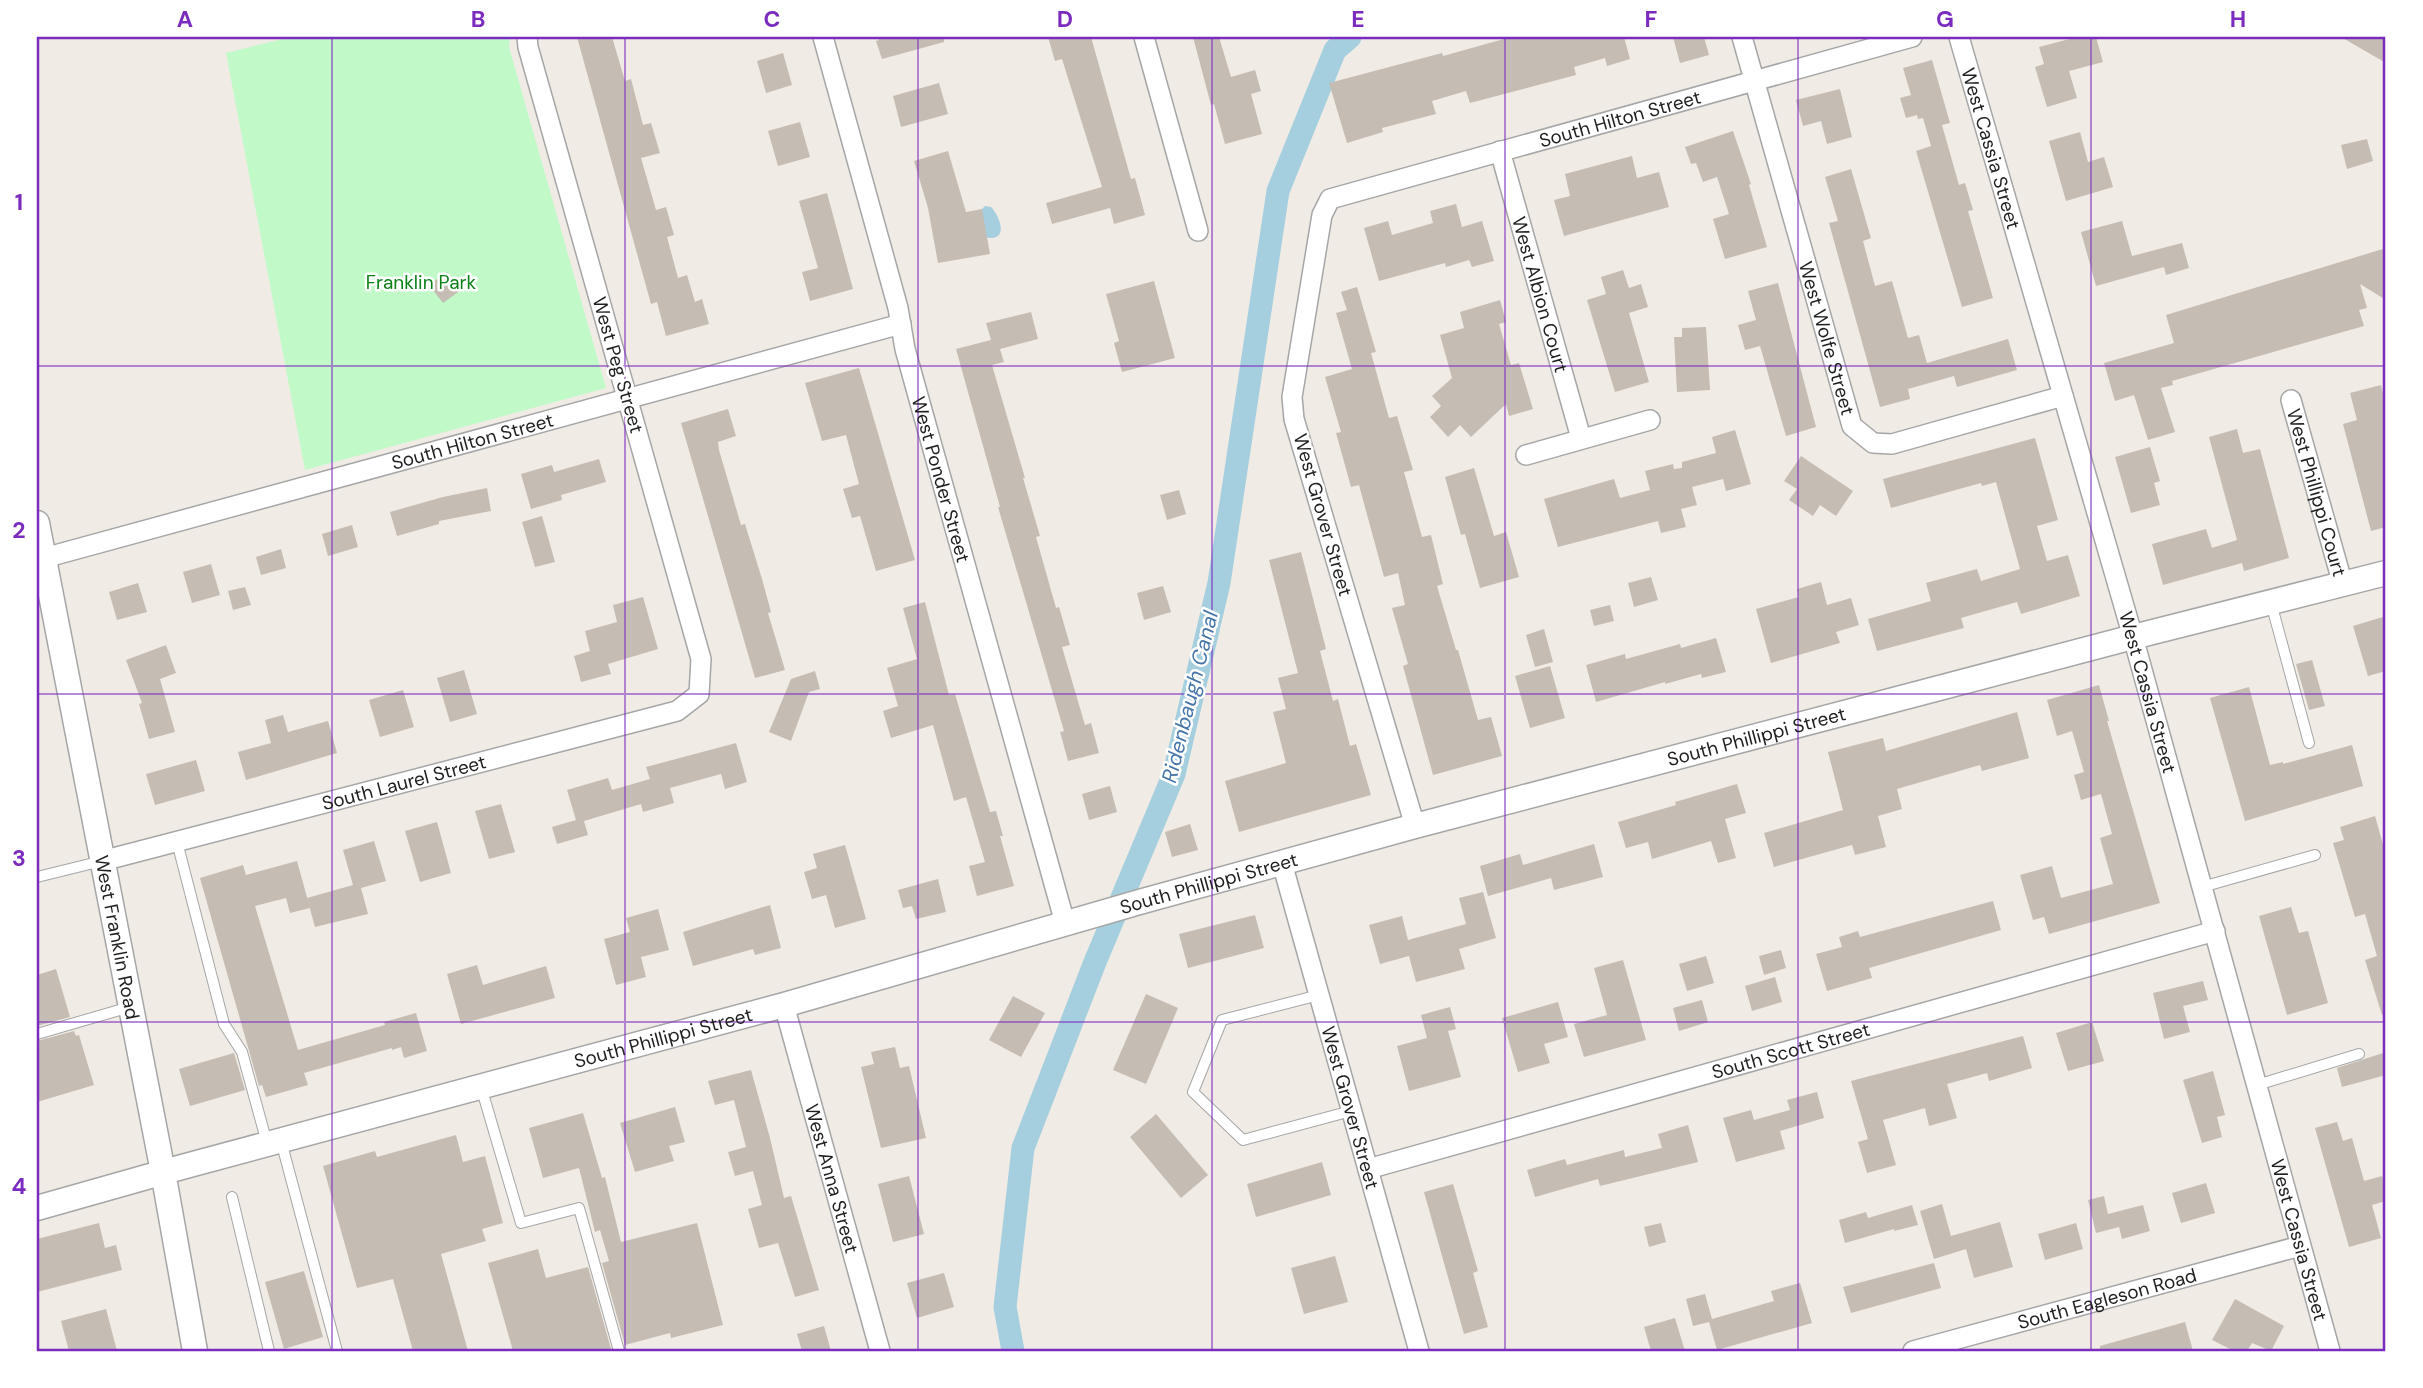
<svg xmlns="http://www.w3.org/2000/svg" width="2423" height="1388" font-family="'DM Sans',sans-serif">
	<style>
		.park { fill: #c1fac8 }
		.water { fill: #a5cfde }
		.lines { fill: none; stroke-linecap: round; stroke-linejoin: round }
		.canal { stroke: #a5cfde; stroke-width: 23 }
		.building { fill: #c5bcb4 }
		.service-casing { stroke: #a6a6a6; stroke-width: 12 }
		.minor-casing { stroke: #a6a6a6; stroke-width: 22 }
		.tertiary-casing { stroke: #a6a6a6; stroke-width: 27 }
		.service { stroke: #fff; stroke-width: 10 }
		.minor { stroke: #fff; stroke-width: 19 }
		.tertiary { stroke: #fff; stroke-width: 24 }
		.grid { fill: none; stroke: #7b2cbf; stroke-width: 2; stroke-opacity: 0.55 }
		.labels { text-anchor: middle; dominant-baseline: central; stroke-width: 5; stroke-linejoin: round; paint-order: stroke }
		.street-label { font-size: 19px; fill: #1f1f1f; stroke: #fff }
		.park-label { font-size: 19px; fill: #0a8017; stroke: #fff }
		.water-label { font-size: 21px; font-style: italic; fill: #4675a8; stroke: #fff }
		.neatline { fill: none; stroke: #7b2cbf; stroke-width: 2.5 }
		.grid-label { font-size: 23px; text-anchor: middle; font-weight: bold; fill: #7b2cbf }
	</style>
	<rect width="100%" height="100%" fill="#f0ece5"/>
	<polygon class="park" points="291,37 510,37 509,47 606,388 305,470 226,53"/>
	<path class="water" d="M 985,206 L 991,207 C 1002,219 1008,243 985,237 L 980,211 Z"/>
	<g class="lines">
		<polyline class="canal" points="1013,1351 1005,1307 1023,1148 1095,962 1174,774 1219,583 1278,191 1335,50 1350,37"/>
	</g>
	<g class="building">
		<polygon points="577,37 612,37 625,81 631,79 643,125 651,123 660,153 641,158 656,210 666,207 674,235 667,237 678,278 687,275 695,302 702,299 709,324 666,336 657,302 651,304"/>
		<polygon points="878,37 944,37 944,42 882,59 876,41 879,40"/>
		<polygon points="1048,37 1091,37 1131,179 1135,178 1145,215 1114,224 1110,208 1052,224 1046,203 1102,187 1062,59 1055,61"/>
		<polygon points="1193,37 1219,37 1231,77 1255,70 1261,91 1251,94 1262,134 1225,144 1214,104 1211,105"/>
		<polygon points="1511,37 1624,37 1630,59 1607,66 1605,58 1574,67 1576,75 1470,103 1466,91 1432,101 1436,114 1382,128 1383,132 1347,143 1329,83 1442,53 1443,56"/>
		<polygon points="1673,37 1704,37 1709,55 1680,63"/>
		<polygon points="2077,37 2096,37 2103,62 2069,71 2077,98 2047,107 2035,67 2044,64 2039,47"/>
		<polygon points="2341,37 2386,37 2386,63"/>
		<polygon points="783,53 792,85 766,93 757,61"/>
		<polygon points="1932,60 1950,123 1942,125 1959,185 1965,183 1973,210 1968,211 1993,298 1962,307 1916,151 1931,146 1923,118 1918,119 1917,115 1906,118 1900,98 1911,95 1903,68"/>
		<polygon points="939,83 948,114 901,127 893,96"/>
		<polygon points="1840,89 1852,137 1827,144 1821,121 1803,126 1796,100"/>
		<polygon points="800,122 810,157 778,166 768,131"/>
		<polygon points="1733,131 1751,184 1749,185 1767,247 1725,259 1713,219 1729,214 1717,177 1703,182 1696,163 1691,164 1685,147"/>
		<polygon points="2080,132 2088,162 2104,157 2113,187 2066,201 2049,141"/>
		<polygon points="2367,139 2373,161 2347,169 2341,145"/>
		<polygon points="948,151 966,212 982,209 990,254 938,263 928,208 914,161"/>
		<polygon points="1632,156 1637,178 1659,172 1669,207 1564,236 1554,200 1570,196 1565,174"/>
		<polygon points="1851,169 1871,238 1863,241 1875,286 1892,281 1908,338 1919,335 1927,363 2008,339 2017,370 1957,387 1954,376 1908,389 1910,399 1880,407 1829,223 1838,221 1825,177"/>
		<polygon points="827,193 853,289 810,301 802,272 818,268 799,201"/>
		<polygon points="1456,204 1462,227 1482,221 1494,261 1472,267 1469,260 1446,267 1445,263 1379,281 1364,228 1388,221 1392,235 1433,223 1430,211"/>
		<polygon points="2122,221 2132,256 2182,243 2189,268 2166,275 2164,267 2096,286 2081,232"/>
		<polygon points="2386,248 2386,300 2360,284 2367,308 2359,310 2364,326 2172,381 2173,385 2161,388 2175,432 2148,440 2134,395 2115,401 2104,363 2174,343 2166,315"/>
		<polygon points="1623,270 1629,288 1641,284 1648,307 1629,313 1649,382 1615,392 1587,300 1606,294 1601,277"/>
		<polygon points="447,272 461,290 443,303 429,285"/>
		<polygon points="1154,281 1175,358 1122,372 1114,343 1119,341 1106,294"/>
		<polygon points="1778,283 1816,427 1786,436 1760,346 1745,350 1738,325 1756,320 1748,291"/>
		<polygon points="1357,287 1376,352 1371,353 1389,418 1397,416 1413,470 1404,472 1422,537 1431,535 1443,584 1437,586 1456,650 1458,650 1478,720 1491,717 1502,756 1433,775 1403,666 1408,664 1392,608 1405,605 1398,573 1384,577 1359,485 1351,487 1336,433 1341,432 1325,377 1352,369 1336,313 1347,310 1341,292"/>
		<polygon points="1500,300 1506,322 1499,324 1511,365 1519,363 1533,409 1509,416 1506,404 1471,437 1460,425 1448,437 1430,417 1441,406 1432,396 1452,378 1440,335 1464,328 1460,312"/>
		<polygon points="1031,312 1038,339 1000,349 1004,362 992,365 1025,478 1023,478 1040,536 1036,537 1056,608 1059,607 1070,645 1062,647 1085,725 1091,723 1099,753 1068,761 1060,732 1064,731 998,507 1000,507 956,349 991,340 986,323"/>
		<polygon points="1706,327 1710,390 1677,392 1674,337 1682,337 1682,328"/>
		<polygon points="859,368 915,560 876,571 860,516 852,518 843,489 859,484 846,435 822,441 805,383"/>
		<polygon points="2381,385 2386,407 2386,527 2371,531 2343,424 2357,420 2350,393"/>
		<polygon points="728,409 736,436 718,442 719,450 741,525 745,524 762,579 771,612 768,613 785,670 755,678 681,423"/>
		<polygon points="2237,429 2243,453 2260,449 2289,558 2244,571 2242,563 2163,585 2152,544 2206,529 2212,548 2237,540 2209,437"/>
		<polygon points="1735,430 1751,484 1726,491 1723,479 1692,487 1697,505 1681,509 1686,527 1661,533 1658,521 1558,547 1544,499 1614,479 1620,498 1650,490 1645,471 1673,464 1674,469 1682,468 1682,462 1716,453 1712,437"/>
		<polygon points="2035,438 2058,520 2037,526 2047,561 2068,555 2080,596 2021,614 2017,602 1961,618 1964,628 1877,651 1868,619 1931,601 1926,583 1977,569 1981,581 2020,569 1996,482 1982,486 1981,483 1891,508 1883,479"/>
		<polygon points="2150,447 2160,481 2154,483 2160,505 2131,513 2115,457"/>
		<polygon points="1801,456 1853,491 1836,516 1820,505 1813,516 1789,500 1797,489 1784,481"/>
		<polygon points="599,459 606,482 561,495 562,500 531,509 521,474 552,465 554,472"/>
		<polygon points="1474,468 1494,536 1506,532 1519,577 1480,588 1465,534 1461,535 1445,477"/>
		<polygon points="487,488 491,511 439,521 439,524 397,536 390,512 443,497"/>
		<polygon points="1179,490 1186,514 1167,520 1160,495"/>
		<polygon points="542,516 555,562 535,567 522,522"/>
		<polygon points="352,525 358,547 328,556 322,534"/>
		<polygon points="281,549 286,568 261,575 256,557"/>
		<polygon points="1301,552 1326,649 1320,651 1333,701 1338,699 1350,746 1356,744 1371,795 1239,832 1225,781 1286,763 1273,712 1286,709 1278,678 1298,673 1269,560"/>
		<polygon points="211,564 220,595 192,603 183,572"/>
		<polygon points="1651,577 1658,600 1634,607 1628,583"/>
		<polygon points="1821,582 1827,605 1851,598 1859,625 1836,632 1840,643 1771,663 1756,609 1799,597 1797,589"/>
		<polygon points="138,583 147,612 117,620 109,592"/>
		<polygon points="1163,586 1171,612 1144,620 1137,593"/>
		<polygon points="245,587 251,605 233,610 228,591"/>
		<polygon points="643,597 658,649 608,664 611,674 581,682 574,656 590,651 585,631 617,622 613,605"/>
		<polygon points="925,602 949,695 955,694 990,812 996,811 1003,836 1000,836 1014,886 977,896 969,866 985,862 966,797 954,801 933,725 891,738 883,711 898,706 887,668 917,659 903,608"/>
		<polygon points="1610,605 1614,621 1594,626 1590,610"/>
		<polygon points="2386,616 2386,671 2368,676 2353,626"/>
		<polygon points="1544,629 1553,662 1535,667 1526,635"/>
		<polygon points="1716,638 1726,672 1702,678 1701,674 1665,684 1665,682 1596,702 1586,665 1625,654 1626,659 1680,644 1681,648"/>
		<polygon points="166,645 176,673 160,679 175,732 149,739 139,704 142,703 126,660"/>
		<polygon points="2312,660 2325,706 2309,710 2296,664"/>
		<polygon points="1550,666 1565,718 1530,728 1515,676"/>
		<polygon points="464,670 477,714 450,722 437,678"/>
		<polygon points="815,671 820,689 809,692 791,741 769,732 791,679"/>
		<polygon points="2099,685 2109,721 2107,721 2160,903 2049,934 2044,917 2033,920 2020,875 2052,866 2061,898 2113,884 2100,838 2112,834 2101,794 2081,800 2074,775 2084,772 2072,731 2057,736 2047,700"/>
		<polygon points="2249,687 2270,765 2283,762 2283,764 2352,745 2363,786 2245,821 2210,698"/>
		<polygon points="403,690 414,727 380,737 369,700"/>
		<polygon points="2017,712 2029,758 1982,771 1980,765 1897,789 1902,809 1878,816 1886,847 1855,855 1852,845 1774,867 1764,833 1843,810 1828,752 1883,738 1886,751"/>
		<polygon points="283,715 288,732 328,721 337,753 246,780 238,752 271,743 265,720"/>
		<polygon points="736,743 747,782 725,789 721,774 670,788 674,803 643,812 641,804 584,821 588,835 557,844 552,827 576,820 567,790 608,778 612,790 650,779 646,767"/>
		<polygon points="196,760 205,791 155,805 146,774"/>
		<polygon points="1737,784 1746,813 1725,819 1736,858 1718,863 1711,841 1652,859 1648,842 1626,848 1618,822 1676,805 1675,802"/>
		<polygon points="1110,786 1117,812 1089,820 1082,794"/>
		<polygon points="501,804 515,852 489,859 475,811"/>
		<polygon points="2375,816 2386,855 2386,1014 2382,1015 2365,960 2377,956 2365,914 2355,917 2333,843 2344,840 2340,827"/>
		<polygon points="437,822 451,873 420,882 405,831"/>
		<polygon points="1190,824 1198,850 1172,857 1165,832"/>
		<polygon points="374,841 386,881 361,888 368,914 315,927 307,898 353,885 343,850"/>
		<polygon points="1594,844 1603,877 1554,890 1551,878 1488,896 1480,866 1520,854 1523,865"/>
		<polygon points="845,845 866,919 835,928 826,895 812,899 804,872 817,868 813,854"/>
		<polygon points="297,861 310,908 290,913 286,898 255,906 298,1050 385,1025 384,1022 416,1013 427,1051 404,1058 401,1047 392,1050 392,1048 304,1073 308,1085 266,1097 262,1085 259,1086 200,878 243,865 246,875"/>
		<polygon points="938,879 946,912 916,919 912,906 903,908 898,890"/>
		<polygon points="1483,892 1496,938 1459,949 1465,969 1416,982 1409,956 1380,964 1369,925 1402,916 1408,940 1466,924 1459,898"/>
		<polygon points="1993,901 2001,930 1869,968 1872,978 1827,991 1816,954 1842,947 1839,937 1858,931 1860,937"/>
		<polygon points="770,905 781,948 755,955 753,949 693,966 683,932"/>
		<polygon points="2291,907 2299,933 2308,931 2328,1003 2287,1015 2259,916"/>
		<polygon points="658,909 669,950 641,957 646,977 616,985 604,939 630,932 626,918"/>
		<polygon points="1255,915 1264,948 1188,968 1179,934"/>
		<polygon points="1781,950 1786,968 1764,975 1759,956"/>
		<polygon points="1706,956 1714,983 1687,991 1679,964"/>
		<polygon points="1623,960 1646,1040 1584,1057 1574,1024 1607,1015 1594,968"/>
		<polygon points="477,965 483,985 546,966 555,998 461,1024 447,974"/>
		<polygon points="56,969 70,1017 37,1026 37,975"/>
		<polygon points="1775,977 1782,1002 1752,1011 1745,986"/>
		<polygon points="2203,981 2208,1000 2183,1006 2190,1032 2164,1039 2153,993"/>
		<polygon points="1146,994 1178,1008 1146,1084 1113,1070"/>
		<polygon points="1013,996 1045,1013 1021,1057 989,1040"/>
		<polygon points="1702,1000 1708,1022 1679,1031 1673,1008"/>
		<polygon points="1558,1002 1568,1037 1544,1044 1550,1063 1518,1072 1502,1018"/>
		<polygon points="1450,1007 1456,1029 1448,1031 1461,1077 1409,1091 1397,1046 1427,1038 1421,1015"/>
		<polygon points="2092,1022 2104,1061 2068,1071 2056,1033"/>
		<polygon points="74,1031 76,1036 79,1035 94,1085 37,1102 37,1041"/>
		<polygon points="2023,1036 2032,1068 1989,1081 1987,1073 1947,1084 1957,1118 1929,1126 1925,1108 1883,1120 1896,1165 1867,1173 1858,1142 1868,1139 1851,1081"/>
		<polygon points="895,1047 900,1068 909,1066 926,1138 881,1148 861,1067 874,1064 871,1052"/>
		<polygon points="2386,1052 2386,1075 2342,1087 2337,1068"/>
		<polygon points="234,1053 245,1090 190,1106 179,1069"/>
		<polygon points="751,1070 770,1138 784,1198 791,1196 819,1290 795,1297 778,1243 759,1248 748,1209 762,1205 753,1171 735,1176 728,1152 746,1147 734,1100 715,1105 708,1081"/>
		<polygon points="2213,1071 2225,1115 2217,1117 2222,1137 2202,1143 2183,1080"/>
		<polygon points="1817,1092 1824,1118 1780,1131 1785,1149 1736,1162 1723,1118 1751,1110 1754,1120 1790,1110 1787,1100"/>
		<polygon points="675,1107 685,1142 669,1146 674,1161 635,1172 620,1123"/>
		<polygon points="583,1113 602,1178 605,1177 621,1242 697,1223 723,1325 671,1338 670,1333 625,1345 602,1263 609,1261 600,1230 595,1232 579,1168 543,1178 529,1128"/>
		<polygon points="1156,1114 1208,1175 1181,1198 1130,1137"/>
		<polygon points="2337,1122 2343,1141 2352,1138 2364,1181 2382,1176 2386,1192 2386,1201 2372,1205 2381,1238 2349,1247 2315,1128"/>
		<polygon points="1688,1125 1698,1162 1600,1186 1598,1179 1535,1197 1527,1170 1565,1159 1567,1165 1624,1150 1625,1157 1662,1148 1658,1134"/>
		<polygon points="456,1135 463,1162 485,1156 503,1223 482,1229 486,1241 441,1254 468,1351 413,1351 393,1279 357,1288 323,1166 375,1151 377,1157"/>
		<polygon points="1322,1162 1331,1195 1256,1217 1247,1184"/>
		<polygon points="909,1176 924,1234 893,1242 878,1184"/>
		<polygon points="2206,1183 2215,1213 2181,1223 2172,1193"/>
		<polygon points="1453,1184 1478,1271 1473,1273 1488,1327 1464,1334 1424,1192"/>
		<polygon points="2104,1196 2108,1214 2143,1205 2150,1231 2122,1239 2119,1227 2096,1233 2088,1200"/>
		<polygon points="1942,1204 1951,1236 2000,1222 2013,1267 1974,1278 1966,1249 1934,1259 1920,1211"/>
		<polygon points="1912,1205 1918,1225 1894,1231 1894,1229 1845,1243 1839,1220 1866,1212 1868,1218"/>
		<polygon points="99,1223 105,1248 116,1245 122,1270 37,1292 37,1239"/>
		<polygon points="1661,1223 1666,1242 1649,1247 1644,1227"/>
		<polygon points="2076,1223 2083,1249 2045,1260 2038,1234"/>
		<polygon points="538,1249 546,1278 588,1267 611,1349 603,1351 513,1351 488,1263"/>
		<polygon points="1335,1256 1348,1302 1304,1314 1291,1268"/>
		<polygon points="1934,1263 1941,1288 1851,1313 1843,1287"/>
		<polygon points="304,1271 323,1337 284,1349 265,1282"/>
		<polygon points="944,1273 954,1307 917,1318 907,1283"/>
		<polygon points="1800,1283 1812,1323 1717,1350 1709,1322 1693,1326 1686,1299 1705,1294 1712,1319 1774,1301 1771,1291"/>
		<polygon points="2235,1299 2284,1326 2271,1351 2252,1343 2247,1351 2234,1351 2212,1340"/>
		<polygon points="106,1309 117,1351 69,1351 61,1321"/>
		<polygon points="1675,1318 1685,1351 1651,1351 1644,1327"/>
		<polygon points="2185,1322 2193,1351 2100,1351 2100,1346"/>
		<polygon points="824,1326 831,1351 802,1351 797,1334"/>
	</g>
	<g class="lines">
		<g class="service-casing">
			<g id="service">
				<polyline points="2271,603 2309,743"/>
				<polyline points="177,842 224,1024 242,1052 267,1143"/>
				<polyline points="37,877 102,861"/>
				<polyline points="2202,887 2315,855"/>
				<polyline points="1319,995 1222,1020 1193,1092 1243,1140 1351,1111"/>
				<polyline points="37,1034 130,1007"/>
				<polyline points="2257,1085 2359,1054"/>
				<polyline points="481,1087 521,1223 579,1208 619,1351"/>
				<polyline points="281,1141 337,1351 335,1351"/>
				<polyline points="232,1197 269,1351"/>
			</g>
		</g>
		<g class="minor-casing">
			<g id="minor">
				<path id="s1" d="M 823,37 L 898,308 L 905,349 L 1065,923"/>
				<polyline points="1144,37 1198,231"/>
				<path id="s2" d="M 1742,37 L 1852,426 L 1873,443 L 1892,444 L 2063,396"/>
				<path id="s3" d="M 1959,37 L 2133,637 L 2330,1351"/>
				<path id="s4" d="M 1500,151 L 1581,438"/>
				<path id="s5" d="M 2291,400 L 2343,585"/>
				<polyline points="1526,455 1650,420"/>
				<path id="s6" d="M 44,558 L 901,324"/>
				<path id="s7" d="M 1415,826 L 1294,419 L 1292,397 L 1322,215 L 1330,199 L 1912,37"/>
				<path id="s8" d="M 102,861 L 677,711 L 699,694 L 701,659 L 528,47 L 527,37"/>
				<path id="s9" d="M 1282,863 L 1419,1351"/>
				<path id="s10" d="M 784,1005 L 880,1351"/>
				<path id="s11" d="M 1368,1169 L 2215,931"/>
				<path id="s12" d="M 1913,1351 L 2300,1246"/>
			</g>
		</g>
		<g class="tertiary-casing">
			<g id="tertiary">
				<path id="s13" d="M 37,523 L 163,1172 L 195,1351"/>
				<path id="s14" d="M 37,1208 L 182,1167 L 784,1005 L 1143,901 L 1415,826 L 2133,637 L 2386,573"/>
			</g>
		</g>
		<use href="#service" class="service"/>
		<use href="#minor" class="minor"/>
		<use href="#tertiary" class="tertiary"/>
	</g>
	<path class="grid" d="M 332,37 L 332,1351M 625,37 L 625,1351M 918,37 L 918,1351M 1212,37 L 1212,1351M 1505,37 L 1505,1351M 1798,37 L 1798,1351M 2091,37 L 2091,1351M 37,366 L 2386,366M 37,694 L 2386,694M 37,1022 L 2386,1022"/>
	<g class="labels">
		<g class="street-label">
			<text stroke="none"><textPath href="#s7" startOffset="950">South Hilton Street</textPath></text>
			<text stroke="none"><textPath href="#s3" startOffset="116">West Cassia Street</textPath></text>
			<text stroke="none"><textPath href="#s4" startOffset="149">West Albion Court</textPath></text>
			<text stroke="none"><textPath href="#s2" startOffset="313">West Wolfe Street</textPath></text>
			<text transform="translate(618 365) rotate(74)">West Peg Street</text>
			<text stroke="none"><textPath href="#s6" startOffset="444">South Hilton Street</textPath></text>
			<text stroke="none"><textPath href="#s1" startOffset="458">West Ponder Street</textPath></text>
			<text stroke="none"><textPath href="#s5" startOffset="96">West Phillippi Court</textPath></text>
			<text transform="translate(1323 515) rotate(74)">West Grover Street</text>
			<text stroke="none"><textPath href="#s3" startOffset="682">West Cassia Street</textPath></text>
			<text stroke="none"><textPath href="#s14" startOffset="1783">South Phillippi Street</textPath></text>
			<text stroke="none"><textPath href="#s8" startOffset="312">South Laurel Street</textPath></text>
			<text stroke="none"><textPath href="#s14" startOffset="1216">South Phillippi Street</textPath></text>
			<text stroke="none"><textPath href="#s13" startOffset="422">West Franklin Road</textPath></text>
			<text stroke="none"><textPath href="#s14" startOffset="649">South Phillippi Street</textPath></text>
			<text stroke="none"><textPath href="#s11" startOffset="439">South Scott Street</textPath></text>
			<text stroke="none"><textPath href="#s9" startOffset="254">West Grover Street</textPath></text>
			<text stroke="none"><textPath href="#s10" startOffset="180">West Anna Street</textPath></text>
			<text stroke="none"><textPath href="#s3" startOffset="1250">West Cassia Street</textPath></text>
			<text stroke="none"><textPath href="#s12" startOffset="201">South Eagleson Road</textPath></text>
		</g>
		<g class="park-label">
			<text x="421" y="282">Franklin Park</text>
		</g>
		<g class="water-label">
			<text transform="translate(1190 697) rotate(-76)">Ridenbaugh Canal</text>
		</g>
	</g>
	<rect width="2423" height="1388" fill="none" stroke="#ffffff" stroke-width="77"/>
	<rect x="38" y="38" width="2346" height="1312" class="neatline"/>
	<g class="grid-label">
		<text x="185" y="27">A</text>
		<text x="478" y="27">B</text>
		<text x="772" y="27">C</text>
		<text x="1065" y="27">D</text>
		<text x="1358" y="27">E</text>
		<text x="1651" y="27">F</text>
		<text x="1945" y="27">G</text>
		<text x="2238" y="27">H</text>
		<text x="19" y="210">1</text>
		<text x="19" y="538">2</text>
		<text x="19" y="866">3</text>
		<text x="19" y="1194">4</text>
	</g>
</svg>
